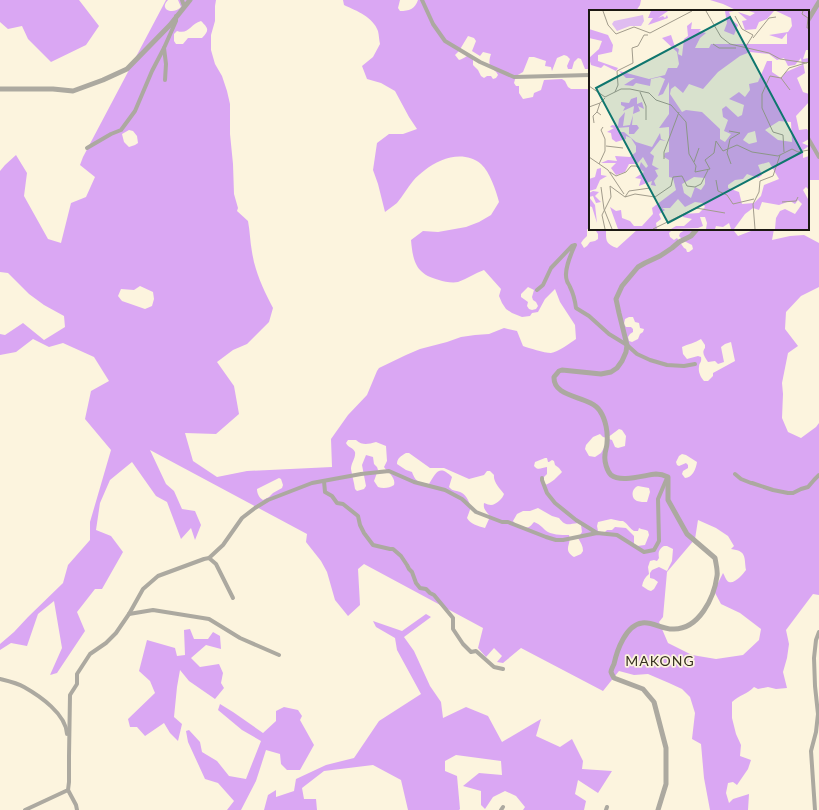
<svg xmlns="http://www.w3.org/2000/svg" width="819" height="810" font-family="Lato,sans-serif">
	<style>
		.forest { fill: #daa7f3; fill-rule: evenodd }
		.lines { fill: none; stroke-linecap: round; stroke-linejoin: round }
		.minor { stroke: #aca9a0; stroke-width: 4 }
		.tertiary { stroke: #aca9a0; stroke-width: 5 }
		.labels { text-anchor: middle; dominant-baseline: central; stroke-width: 3.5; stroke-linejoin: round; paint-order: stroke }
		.quarter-label { font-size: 14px; letter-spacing: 1px; fill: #373120; stroke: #fcf4de }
		.inset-road { fill: none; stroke: #a29c8c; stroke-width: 1 }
		.view { fill: #0f766e; fill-opacity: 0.15; stroke: #0f766e; stroke-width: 2 }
		.inset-edge { fill: none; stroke: #1b1811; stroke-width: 2 }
	</style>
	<rect width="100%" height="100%" fill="#fcf4de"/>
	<g class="forest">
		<polygon points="0,0 79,0 99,26 86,45 51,62 28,39 22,26 8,29 0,22"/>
		<path d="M 166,0 L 168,0 C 158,10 174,15 181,7 L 178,0 L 216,0 L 215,6 L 215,21 L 211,35 L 211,50 L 215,64 L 222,76 L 227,91 L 230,104 L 230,134 L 233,164 L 234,194 L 238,208 L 237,211 L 248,221 C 250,231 250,242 252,252 C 255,272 264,291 273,308 L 269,322 L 247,344 L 233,350 L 217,362 L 234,386 L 239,414 L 216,434 L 185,433 L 193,461 L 217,477 L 247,471 L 332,467 L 331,439 L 348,415 L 367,395 L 377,371 L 379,368 L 406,355 L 420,349 L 447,342 L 461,337 L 475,335 L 489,334 L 504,328 L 517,331 L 523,346 C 529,348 544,353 551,353 C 558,352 570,343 576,339 L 575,325 L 560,302 L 555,289 L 545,299 L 538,312 L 532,313 L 530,316 L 522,317 L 512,313 L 506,309 L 502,303 L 499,296 L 501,289 L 484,270 C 475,273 467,279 458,282 C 453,283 444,282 439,280 C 416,274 413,262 411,240 L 423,231 L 438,232 L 466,227 L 479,222 L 491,215 L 499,202 C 496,191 490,172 481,164 C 464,150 440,158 425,170 C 421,173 416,177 413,181 C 407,188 403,196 397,203 C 393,206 389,209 385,212 L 378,184 L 373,170 L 377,143 L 389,134 L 403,134 L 417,129 L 409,117 L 395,91 L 381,83 L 367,79 L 362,66 L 373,57 L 380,44 C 379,40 379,35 378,31 C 373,17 357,11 344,5 L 343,0 L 400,0 L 398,8 L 400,11 C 409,11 415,9 418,0 L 641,0 L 640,5 L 636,11 L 590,11 L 590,68 L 589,69 L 585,69 L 581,59 L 578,58 L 574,62 L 572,69 L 568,69 L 567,66 L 570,59 L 567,56 L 564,55 L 557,58 L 552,71 L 551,67 L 545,66 L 546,61 L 534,57 L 529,57 L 523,72 L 516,76 L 514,83 L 516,86 L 519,86 L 519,93 L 523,99 L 533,97 L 534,93 L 541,90 L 544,80 L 562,79 L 565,81 L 568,87 L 571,89 L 590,89 L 590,229 L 606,229 C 606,240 605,244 617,248 L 638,229 L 642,229 L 646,231 L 647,229 L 673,229 L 669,233 L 670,237 L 674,240 L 677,238 L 684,248 L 686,249 L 687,252 L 689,252 L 693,249 L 692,245 L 684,241 L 679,236 L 680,233 L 687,229 L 734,229 L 734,231 L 738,236 L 751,231 L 751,229 L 774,229 L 772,240 L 790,236 L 804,235 L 819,243 L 819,287 L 801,296 L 786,312 L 785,329 L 798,346 L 788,353 L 782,383 L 783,394 L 782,418 L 788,432 L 801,438 L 816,427 L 819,423 L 819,595 L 813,594 L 786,630 L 789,644 L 787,658 L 783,672 L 787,688 L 776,689 L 768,687 L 758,689 L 754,687 C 748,694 739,695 732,702 L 732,718 L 736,734 L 741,745 L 740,756 L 751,760 L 748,769 L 737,785 L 733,782 L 728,783 L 726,793 L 729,803 L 733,799 L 749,794 L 748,810 L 710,810 L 704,778 L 701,744 L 692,739 L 695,713 L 690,697 L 682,689 L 669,683 L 648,674 L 634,675 L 619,671 L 603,691 L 521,648 L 503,663 L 497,662 L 502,656 L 494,648 L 486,657 L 478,648 L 483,628 L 364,564 L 358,569 L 360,605 L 348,616 L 335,600 L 327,572 L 321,561 L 306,542 L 307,534 L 150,450 L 166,484 L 174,491 L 182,509 L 195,511 L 201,525 L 195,540 L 191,528 L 181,539 L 167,502 L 156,496 L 132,462 L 110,480 L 100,503 L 96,530 L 111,536 L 123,552 L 102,589 L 95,589 L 77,612 L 85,631 L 57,673 L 50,675 L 62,648 L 54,601 L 38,614 L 27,646 L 11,643 L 0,650 L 0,644 L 14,632 L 28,617 L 63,583 L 68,565 L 90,540 L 90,522 L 111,450 L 85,419 L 91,391 L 109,381 L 94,357 L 63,343 L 49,347 L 33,339 L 16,352 L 0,355 L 0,334 L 5,335 L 23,323 L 44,340 L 65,327 L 64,316 L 44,305 L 29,294 L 8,273 L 0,272 L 0,171 L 5,165 L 16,155 L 27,173 L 24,196 L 48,239 L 61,243 L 71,203 L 86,197 L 95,177 L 80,165 L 83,157 ZM 201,21 C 208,28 210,30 202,38 L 188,38 L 183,44 L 176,44 L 174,41 L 174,34 L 177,31 C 189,35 190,24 201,21 ZM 468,36 L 474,38 L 476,41 L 472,51 L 480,56 L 483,52 L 491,54 C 490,57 488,64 491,67 C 493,71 495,69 498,75 L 496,78 L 493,79 L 491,76 L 487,76 L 484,78 L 481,76 L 478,70 L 473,65 L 473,58 L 472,55 C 466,55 464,59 459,60 L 455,55 L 459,51 ZM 129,130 L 133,131 L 137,136 L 138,143 L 135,145 L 129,147 L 124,142 L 122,134 ZM 587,229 L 596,231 L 598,234 L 598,239 L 595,241 L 590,242 L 587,246 L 584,248 L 581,243 L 583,240 L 587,236 ZM 140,286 L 153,292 L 154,299 L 152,306 L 145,309 L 122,301 L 118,296 L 121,289 L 134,290 ZM 528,287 L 534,290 L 532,297 L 533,300 L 536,302 L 538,306 L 536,309 L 532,310 L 529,309 L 527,306 L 528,302 L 521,297 L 521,294 ZM 629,317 L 633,317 L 635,322 L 639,323 L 640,328 L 644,329 L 643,332 L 640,334 L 638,339 L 632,342 L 629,341 L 628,337 L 630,334 L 633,332 L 633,329 L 631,327 L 626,327 L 624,324 L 625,319 ZM 701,339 L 705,345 L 705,348 C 701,353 705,357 708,362 L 715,361 L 718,364 L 724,362 L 721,347 L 725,344 L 731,342 L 735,361 L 713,373 L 713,376 L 708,381 L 704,381 C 701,378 698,372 699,367 C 699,362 702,363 701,357 L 698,356 L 687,359 L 683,354 L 682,347 C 688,344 695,343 701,339 ZM 619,429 L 622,430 L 626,436 L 625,446 L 618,448 L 615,447 L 612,440 L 609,439 L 601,453 L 595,457 L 589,456 L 585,449 L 586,445 L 593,437 L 600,434 L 603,437 L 607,438 ZM 348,440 L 356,440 C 363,446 368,444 376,442 L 386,446 L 387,461 L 384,467 C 388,473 396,477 394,485 C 390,488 383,489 378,487 L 374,481 L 378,470 L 377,467 L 374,464 L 373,457 L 366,455 L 362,465 L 366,486 L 364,489 L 357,491 L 355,489 C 354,482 352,475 351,469 C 351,463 356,458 355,452 C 353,447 348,448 346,443 ZM 406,453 L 409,453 L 430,468 L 444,468 L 469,479 L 484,475 L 487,471 L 490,471 L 494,475 C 493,482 500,489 504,494 C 503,498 496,505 491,505 C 489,505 487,504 484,503 C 483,509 486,511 489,515 L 489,519 L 485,528 C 478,526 470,524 467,518 L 471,507 C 469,502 467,496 462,493 C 457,490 453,492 449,487 L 452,477 C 439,464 436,473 429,484 C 419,482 416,483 412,472 L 406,470 L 397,464 C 397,458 401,456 406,453 ZM 682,454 L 686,455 L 697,462 C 696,469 692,478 685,478 L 682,474 L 683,471 L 688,468 L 688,465 L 686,463 L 679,466 L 677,465 L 676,462 L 679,456 ZM 545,458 L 547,458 L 548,462 L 549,462 L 552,460 L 554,461 L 555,465 L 559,468 L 562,472 C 557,477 552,483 545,485 L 543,478 L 547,474 L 547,467 C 541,468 538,471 534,466 L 535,462 ZM 279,478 L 281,479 L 283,485 L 282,488 L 273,493 L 269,497 L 263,500 C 259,498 257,493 257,489 ZM 638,486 L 649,488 L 650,492 L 647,502 C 644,502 640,502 637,501 C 630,498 632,488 638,486 ZM 538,508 L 552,516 L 559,518 C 566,527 568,524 578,523 L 581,525 L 582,532 L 578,538 C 581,543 583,546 583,551 L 581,554 L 574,557 C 562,549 572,545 569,535 C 561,535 551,535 545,530 C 541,526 539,524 534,522 C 532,524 531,526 529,527 C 524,529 516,525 513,521 L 517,514 L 523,511 L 530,511 ZM 611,519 L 620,521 L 623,521 C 628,524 630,529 634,531 L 638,531 L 639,528 C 642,530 645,529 648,531 L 649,535 L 645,545 L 637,546 L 634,544 L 634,536 L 626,528 L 615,527 L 612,530 L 607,530 L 604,533 L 598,531 L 597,526 L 598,522 ZM 698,520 L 716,528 L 728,536 L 734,546 L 731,549 C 747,551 744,557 746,570 C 743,574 735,584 729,582 C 726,581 725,576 723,573 L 714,591 L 721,604 L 740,613 L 761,629 L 759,640 L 743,655 L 716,659 L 692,655 L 668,643 L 659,622 L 663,617 L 667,572 L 695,539 ZM 664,546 L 667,546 L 673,549 L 672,561 L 667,571 L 659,567 L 652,570 L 650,573 L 650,578 L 654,579 L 658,582 L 654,589 L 651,591 L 648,590 L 642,586 C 643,581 645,577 649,574 L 648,567 L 650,561 L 654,560 L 657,561 L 659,558 C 658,552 659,549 664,546 Z"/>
		<polygon points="710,0 819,0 819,180 808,180 808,11 738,11 723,4"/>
		<polygon points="426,614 431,617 404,637 414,651 430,686 441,702 443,718 466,707 488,716 502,742 541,719 536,736 560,747 572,739 583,761 582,769 612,771 598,793 578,780 575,794 586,801 584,810 523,810 525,807 516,796 505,791 493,797 485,809 481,805 481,791 463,786 479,773 502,775 501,761 456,755 445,761 445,771 457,776 460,809 459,810 408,810 401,780 373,765 324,771 302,788 304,799 316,799 317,810 264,810 268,795 276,790 276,797 294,791 296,779 326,765 354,758 379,721 421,694 397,650 395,638 376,627 373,621 402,631"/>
		<polygon points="190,629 194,639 208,639 213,632 220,636 221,649 206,645 191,658 200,667 219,664 223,673 221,683 224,688 215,699 189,681 180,670 177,687 174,717 182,724 178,741 170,733 164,723 145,736 137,727 130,727 128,719 155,693 150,681 139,671 147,640 175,648 177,656 185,655 184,630"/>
		<polygon points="220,704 233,712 263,733 276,721 276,711 284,707 298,710 302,716 300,720 314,745 300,770 287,770 281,764 280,754 266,750 256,781 241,810 227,810 234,801 218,783 205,779 188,742 186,731 189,730 200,742 202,752 217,761 229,776 246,779 261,741 242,730 218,710"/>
	</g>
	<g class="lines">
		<g class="minor">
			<polyline points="182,0 184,6"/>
			<polyline points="422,0 433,24 445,41 480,62 514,77 590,75"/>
			<polyline points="165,80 166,64 164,48 176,21 176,16"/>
			<polyline points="808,138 819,157"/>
			<polyline points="87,148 111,134 121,130 135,111 152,71 164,48"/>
			<path d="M 537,290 L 543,285 L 551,268 L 572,246 L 575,245 C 571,254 563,271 567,281 C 568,284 569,284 570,287 C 573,293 575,300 576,308 L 589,316 L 609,334 L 627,345 L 637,354 L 650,360 L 667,365 L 684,366 L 695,364"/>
			<polyline points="735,474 741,479 751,483 752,483 773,490 788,493 793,493 801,489 808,487 814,480 819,475"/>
			<polyline points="542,478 542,480 547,493 555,503 576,520 597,533"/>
			<polyline points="324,481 325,492 332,496 337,503 343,504 358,516 360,525 364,533 373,545 390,549 393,549 401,556 407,565 409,569 412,572 416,583 420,588 426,589 430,593 434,595 453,618 453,629 463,644 471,652 476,651 494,667 503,669"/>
			<polyline points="209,558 216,564 233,598"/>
			<polyline points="129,614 153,610 209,619 240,638 279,655"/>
			<path d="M 0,679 C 8,681 17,683 24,687 C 40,696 66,714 67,734"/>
			<polyline points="68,790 76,805 77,810"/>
			<polyline points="25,810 68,790 69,782 69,756 70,695 77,684 77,674 90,654 106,643 116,633 129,614 143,589 158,576 204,559 209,558 223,545 242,518 255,508 268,500 312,483 361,474 389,471 414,482 445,490 462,499 476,512 502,522 508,522 546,537 556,540 563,540 597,533 617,535 644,552 654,550 659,541 658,499 667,478"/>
			<polyline points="501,810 503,807"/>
			<polyline points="606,810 607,807"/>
			<polyline points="815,810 811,751 816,732 818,714 815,686 814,658 816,640 819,632"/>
		</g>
		<g class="tertiary">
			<polyline points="808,20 819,2"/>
			<polyline points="0,89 53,89 73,91 103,80 127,69 170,25 190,0"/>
			<path d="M 658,810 L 666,784 L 666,748 L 654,702 L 643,689 L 614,678 C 613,676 612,675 611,672 C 611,670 613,666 614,664 C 617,650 626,625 642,623 C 652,621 663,630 674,629 C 699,629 714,598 717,576 C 718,571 716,564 715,558 L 687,534 L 668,500 L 668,477 C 664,475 661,474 656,474 C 644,475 621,483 611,475 C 607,471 604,461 605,455 C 605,451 607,447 607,443 C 608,433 606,420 600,411 C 590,395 553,399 554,377 L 559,371 L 562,370 L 601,374 L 611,372 L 617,368 L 622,361 L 626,352 L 627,345 L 619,313 L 616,299 L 622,286 L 638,267 L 645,263 L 660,256 L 672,248 L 679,242 L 691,236 L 697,229"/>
		</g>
	</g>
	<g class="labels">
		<g class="quarter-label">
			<text x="660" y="660">MAKONG</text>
		</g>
	</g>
	<g transform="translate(589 10)">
		<rect width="220" height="220" fill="#fcf4de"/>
		<path d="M 54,5 L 55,11 L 52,16 L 41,16 L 28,21 L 23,14 L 25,11 Z" fill="#dfbcf0"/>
		<path d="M 62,1 L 79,1 L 69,8 L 74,6 L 76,8 L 78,5 L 79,8 L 59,15 L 64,8 L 59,8 ZM 136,1 L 145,1 L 140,2 L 143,10 L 149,15 L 145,25 L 135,21 L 138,13 ZM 160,1 L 185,1 L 178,9 L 170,12 L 167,19 L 156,20 L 153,11 L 158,10 L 149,2 L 161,6 L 166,3 ZM 187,1 L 220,1 L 220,40 L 217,40 L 214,49 L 220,48 L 220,52 L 214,52 L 216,63 L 208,68 L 214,82 L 220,84 L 220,92 L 207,106 L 210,120 L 218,119 L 220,122 L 220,129 L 213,133 L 220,136 L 214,140 L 214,148 L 220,146 L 220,180 L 217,177 L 214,180 L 219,189 L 220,219 L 186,219 L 187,208 L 191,201 L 196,199 L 206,204 L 213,194 L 209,190 L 206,194 L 201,191 L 190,195 L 173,192 L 170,200 L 164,198 L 156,204 L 145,219 L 142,219 L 140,213 L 134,217 L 127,216 L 126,219 L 117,219 L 118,213 L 116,207 L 111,207 L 114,216 L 109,218 L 82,219 L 87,216 L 95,216 L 103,209 L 94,207 L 94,204 L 110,203 L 116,197 L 114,193 L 106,192 L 96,197 L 89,189 L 81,198 L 73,198 L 76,200 L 70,204 L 72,209 L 67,213 L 68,219 L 29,219 L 21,197 L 27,201 L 32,200 L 33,208 L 41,211 L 45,216 L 53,216 L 64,204 L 63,198 L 87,180 L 84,168 L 80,167 L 80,150 L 75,147 L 76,143 L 80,142 L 80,117 L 70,118 L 80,104 L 80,72 L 74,84 L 69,86 L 76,69 L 71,67 L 62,69 L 61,76 L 47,73 L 44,76 L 35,75 L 46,68 L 37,68 L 30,61 L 60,69 L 76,65 L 79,58 L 88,58 L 90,54 L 88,42 L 73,28 L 82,25 L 86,37 L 90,39 L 89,44 L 93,46 L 95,29 L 99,26 L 98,16 L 103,12 L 102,19 L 112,19 L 110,21 L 117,23 L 111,28 L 106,38 L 120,38 L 122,34 L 198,34 L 198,23 L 193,29 L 180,25 L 199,22 L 203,16 L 202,8 ZM 161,42 L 180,44 L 188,50 L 195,48 L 199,56 L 206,55 L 212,48 L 213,55 L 197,62 L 192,68 L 183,62 L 183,51 L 178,51 L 169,72 L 160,74 L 161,80 L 156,87 L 150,82 L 140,89 L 155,95 L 153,105 L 149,107 L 137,96 L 133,99 L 134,107 L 139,110 L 135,121 L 142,124 L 136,132 L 131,129 L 131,119 L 113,102 L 97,100 L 93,102 L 81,84 L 82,79 L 86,76 L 94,83 L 100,74 L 114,79 L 129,62 L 151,46 ZM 190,111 L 202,112 L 203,132 L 189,130 L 176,120 ZM 166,121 L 168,132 L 160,134 L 154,130 L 159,123 ZM 180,152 L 190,169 L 175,175 L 172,186 L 165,193 L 153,194 L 150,182 L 139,178 L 139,175 L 146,170 L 154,169 L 158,164 L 169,168 L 173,165 L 169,155 ZM 105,167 L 116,168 L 116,174 L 112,180 L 106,177 L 102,188 L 95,183 L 93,174 ZM 0,19 L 19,25 L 24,35 L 23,42 L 9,45 L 9,51 L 29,58 L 27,61 L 15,55 L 12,58 L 2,55 L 0,48 L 10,39 L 13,31 L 0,28 ZM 48,87 L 48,94 L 53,92 L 55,99 L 49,96 L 51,101 L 44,104 L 45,96 L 34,101 L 36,97 L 32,95 L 32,92 L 40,93 L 42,89 ZM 36,102 L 34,116 L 41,115 L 44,105 L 43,115 L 48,115 L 50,118 L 45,124 L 40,124 L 40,117 L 28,118 L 30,122 L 35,122 L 47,132 L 63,137 L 71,123 L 72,129 L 77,131 L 71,130 L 61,143 L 65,146 L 63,155 L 70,159 L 66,160 L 69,166 L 65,171 L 67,176 L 62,175 L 63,171 L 50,176 L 52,169 L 46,168 L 55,162 L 50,158 L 52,152 L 57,158 L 59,156 L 54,147 L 48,154 L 40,154 L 36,162 L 27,165 L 22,158 L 27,153 L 12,153 L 19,150 L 28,151 L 26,146 L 41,147 L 47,142 L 47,136 L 42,128 L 37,126 L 37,129 L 27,132 L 23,129 L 22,123 L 18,122 L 25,118 L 21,117 L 23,115 L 29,116 L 30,109 ZM 12,158 L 12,165 L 18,166 L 11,170 L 7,179 L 0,181 L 0,169 L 6,167 L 8,159 ZM 4,181 L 10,182 L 6,186 L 12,192 L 7,193 L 4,186 L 0,187 L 6,195 L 8,213 L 3,197 L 0,196 L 0,183 Z" fill="#daa7f3" fill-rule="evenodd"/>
		<path class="inset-road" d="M 14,1 L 19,15 L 27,24 L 45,17 L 61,23 L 103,1M 117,1 L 132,27 L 141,34 L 180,43 L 191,49 L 218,53M 214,1 L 213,4 L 219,8 L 218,18 L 220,18M 146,6 L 153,19 L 164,25 L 156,38M 164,28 L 180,8 L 187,7M 124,34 L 130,38 L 147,38M 192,68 L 201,80M 0,76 L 16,87 L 32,79 L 41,79 L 60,83 L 67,90 L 82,95 L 97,112 L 100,144 L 107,156 L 106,162 L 121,159M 26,82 L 29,75 L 28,61 L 44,53 L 43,38 L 49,36 L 55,25 L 59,25M 51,82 L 57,96 L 57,110M 11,93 L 8,102 L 12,105M 0,97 L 11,93 L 16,88M 5,113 L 4,106 L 8,102M 140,121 L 151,123 L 141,129 L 138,143 L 142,154M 17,136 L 34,138M 195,142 L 194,125 L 184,122 L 173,98 L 173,84 L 181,66 L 192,68 L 200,58 L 220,52M 0,147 L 19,160 L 35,184M 75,149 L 75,142 L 90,102M 105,152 L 110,138M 10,154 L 16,141 L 16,129 L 12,120 L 14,117M 121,159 L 116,150 L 125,143 L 127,131 L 134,141 L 148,135 L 163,142 L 189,146 L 203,139 L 209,142 L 220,140M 21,162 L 27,166 L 37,162 L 42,156 L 47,156 L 52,161M 127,170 L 129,181 L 138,185 L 144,194 L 165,189M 12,177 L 15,199 L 23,219M 36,187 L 40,181 L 61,178M 193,192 L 207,191 L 209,187M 16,219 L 13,205 L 22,187 L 21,176 L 36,187 L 46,184 L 66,187 L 82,176 L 84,167 L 93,166 L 98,176 L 106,177 L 112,174 L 119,160M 64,219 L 107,198 L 136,203M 166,219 L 164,194 L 170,182 L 171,171 L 184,166 L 191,145"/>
		<path class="view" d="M 141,7 L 213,142 L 79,213 L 7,78 Z"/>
		<rect width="220" height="220" class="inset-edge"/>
	</g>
</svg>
